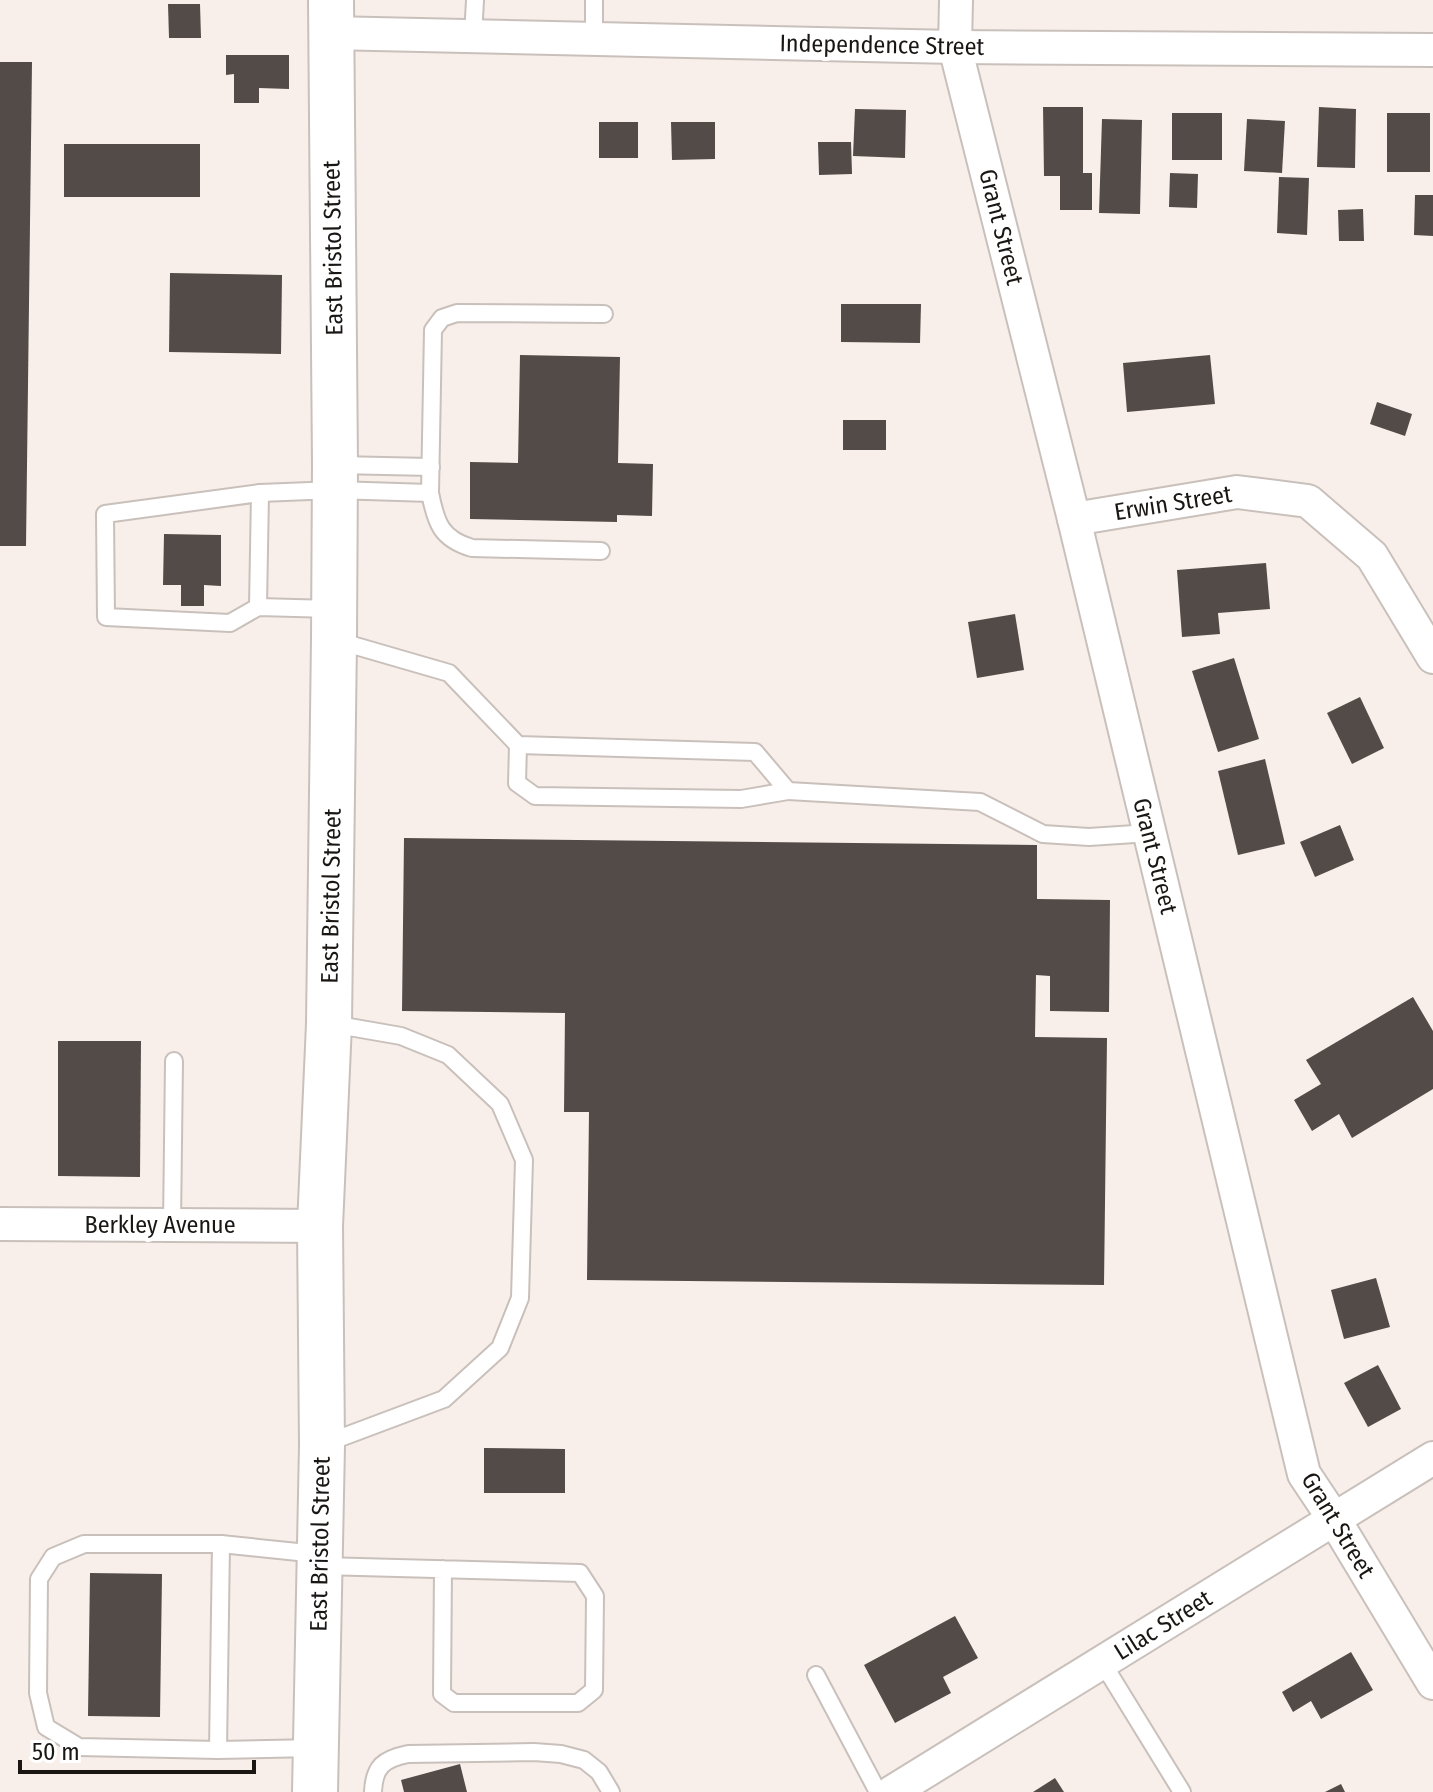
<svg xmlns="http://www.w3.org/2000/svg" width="1433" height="1792" font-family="'Fira Sans Condensed',sans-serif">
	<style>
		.building { fill: #534b47 }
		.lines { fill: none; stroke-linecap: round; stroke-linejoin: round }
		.lane-casing { stroke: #c9c0bb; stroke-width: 20 }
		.street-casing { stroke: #c9c0bb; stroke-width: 36 }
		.secondary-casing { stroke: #c9c0bb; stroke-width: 48 }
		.lane { stroke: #fff; stroke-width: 16 }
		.street { stroke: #fff; stroke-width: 32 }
		.secondary { stroke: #fff; stroke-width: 44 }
		.labels { text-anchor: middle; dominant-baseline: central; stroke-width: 8; stroke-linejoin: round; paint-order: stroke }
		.street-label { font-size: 24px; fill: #191614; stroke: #fff }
	</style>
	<rect width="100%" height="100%" fill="#f9efea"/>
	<g class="building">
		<polygon points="168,4 200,4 201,38 169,38"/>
		<polygon points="226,55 289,55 289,89 259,88 259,103 234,103 234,74 226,75"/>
		<polygon points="0,62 32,62 26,546 0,546"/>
		<polygon points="1043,107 1083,107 1083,173 1092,173 1092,210 1060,210 1060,176 1044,176"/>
		<polygon points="1319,107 1356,109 1355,168 1317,167"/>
		<polygon points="855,109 906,110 905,158 853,156"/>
		<rect x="1172" y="113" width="50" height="47"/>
		<rect x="1387" y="113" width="43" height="59"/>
		<polygon points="1102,119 1142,120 1140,214 1099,213"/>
		<polygon points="1247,119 1285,121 1282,173 1244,171"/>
		<rect x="599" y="122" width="39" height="36"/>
		<polygon points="671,122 715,122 715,159 672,160"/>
		<polygon points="818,142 851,142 852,174 819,175"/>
		<rect x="64" y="144" width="136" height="53"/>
		<polygon points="1170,173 1198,174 1197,208 1169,207"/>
		<polygon points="1279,177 1309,178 1307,235 1277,233"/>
		<polygon points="1415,195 1433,195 1433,236 1414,235"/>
		<polygon points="1363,209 1364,241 1339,241 1338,210"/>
		<polygon points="170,273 282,275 281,354 169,352"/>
		<polygon points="841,304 921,304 920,343 841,342"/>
		<polygon points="520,355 620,357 618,463 653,464 652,516 617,515 617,522 470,519 470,462 518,463"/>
		<polygon points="1210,355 1215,404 1127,412 1123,363"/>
		<polygon points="1377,402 1412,414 1405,436 1370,424"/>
		<rect x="843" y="420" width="43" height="30"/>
		<polygon points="164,534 221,535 221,586 204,585 204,606 181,606 181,585 163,585"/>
		<polygon points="1266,563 1270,609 1218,613 1220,634 1182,637 1177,570"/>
		<polygon points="1015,614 1024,670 977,678 968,622"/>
		<polygon points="1234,658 1259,739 1218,752 1192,671"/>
		<polygon points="1360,697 1384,748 1352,764 1327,713"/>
		<polygon points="1265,759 1285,844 1238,855 1218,771"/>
		<polygon points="1340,825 1354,860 1315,877 1300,842"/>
		<polygon points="404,838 1037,845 1037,899 1110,900 1109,1012 1050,1011 1050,976 1036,975 1035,1037 1107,1038 1104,1285 587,1280 589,1112 564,1112 565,1013 402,1011"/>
		<polygon points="1413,997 1433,1031 1433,1089 1352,1138 1339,1114 1312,1131 1294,1100 1321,1084 1306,1060"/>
		<polygon points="58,1041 141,1041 140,1177 58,1176"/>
		<polygon points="1376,1278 1390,1327 1344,1339 1331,1290"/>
		<polygon points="1378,1365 1401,1409 1368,1427 1344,1383"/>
		<polygon points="484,1448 565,1449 565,1493 484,1493"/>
		<polygon points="90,1573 162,1574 160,1717 88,1716"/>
		<polygon points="955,1616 978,1658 943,1677 951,1693 895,1723 864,1665"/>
		<polygon points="1351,1652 1373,1690 1321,1719 1311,1701 1293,1712 1282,1692"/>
		<polygon points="460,1764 467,1792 404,1792 401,1780"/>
		<polygon points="1055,1778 1064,1792 1033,1792"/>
		<polygon points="1341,1784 1345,1792 1325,1792"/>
	</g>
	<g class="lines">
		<g class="lane-casing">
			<g id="lane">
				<polyline points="473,37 475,0"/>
				<polyline points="594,39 594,0"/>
				<polyline points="337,465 431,467"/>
				<path d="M 601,551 L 472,548 C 441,539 436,523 430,493 L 433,330 L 442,318 L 457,313 L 604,314"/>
				<polyline points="258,607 260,493"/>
				<polyline points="332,609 258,607 230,623 106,617 105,514 260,493 335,490 430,493"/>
				<polyline points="335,640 449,673 518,745 755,752 788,791 980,802 1043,834 1089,837 1150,833"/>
				<polyline points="518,745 517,783 535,796 741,799 788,791"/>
				<polyline points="172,1225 174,1061"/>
				<polyline points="324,1444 444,1399 500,1348 520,1298 524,1160 500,1104 448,1055 401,1036 332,1024"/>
				<polyline points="322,1566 580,1573 595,1596 594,1690 578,1703 454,1703 442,1694 443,1569"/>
				<polyline points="1102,1662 1182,1792"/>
				<polyline points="816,1675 878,1792"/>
				<polyline points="315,1748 218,1750 79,1747 46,1727 38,1693 39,1579 53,1557 84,1544 221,1544 317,1554"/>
				<polyline points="218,1750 221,1544"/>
				<path d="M 373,1792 C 374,1766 384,1759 408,1754 L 534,1752 L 561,1754 L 584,1760 L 599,1772 L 611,1792"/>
			</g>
		</g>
		<g class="street-casing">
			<g id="street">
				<polyline points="956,0 955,47 1074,519 1304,1474 1334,1519 1433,1683"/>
				<polyline points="330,33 955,47 1433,50"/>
				<polyline points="1074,519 1237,492 1308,501 1372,556 1433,657"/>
				<polyline points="0,1224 320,1226"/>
				<polyline points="892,1792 1433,1458"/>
			</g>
		</g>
		<g class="secondary-casing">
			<polyline id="secondary" points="315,1792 322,1445 320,1226 329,1024 334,639 335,465 331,0"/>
		</g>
		<use href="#lane" class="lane"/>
		<use href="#street" class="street"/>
		<use href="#secondary" class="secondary"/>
	</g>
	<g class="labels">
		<g class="street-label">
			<text transform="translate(882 45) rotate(1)">Independence Street</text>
			<text transform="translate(1001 227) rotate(76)">Grant Street</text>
			<text transform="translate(333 248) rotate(-91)">East Bristol Street</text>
			<text transform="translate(1173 503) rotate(-9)">Erwin Street</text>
			<text transform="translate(1155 856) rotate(76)">Grant Street</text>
			<text transform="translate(331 896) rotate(-89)">East Bristol Street</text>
			<text x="160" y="1225">Berkley Avenue</text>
			<text transform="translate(1338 1525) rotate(59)">Grant Street</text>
			<text transform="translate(320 1544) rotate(-89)">East Bristol Street</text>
			<text transform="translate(1163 1625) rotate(-32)">Lilac Street</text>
		</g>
	</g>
	<path d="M20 1760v12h234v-12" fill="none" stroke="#191614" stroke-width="4"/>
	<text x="32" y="1760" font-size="24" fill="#191614" stroke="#ffffff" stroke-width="6" paint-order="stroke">50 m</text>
</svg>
